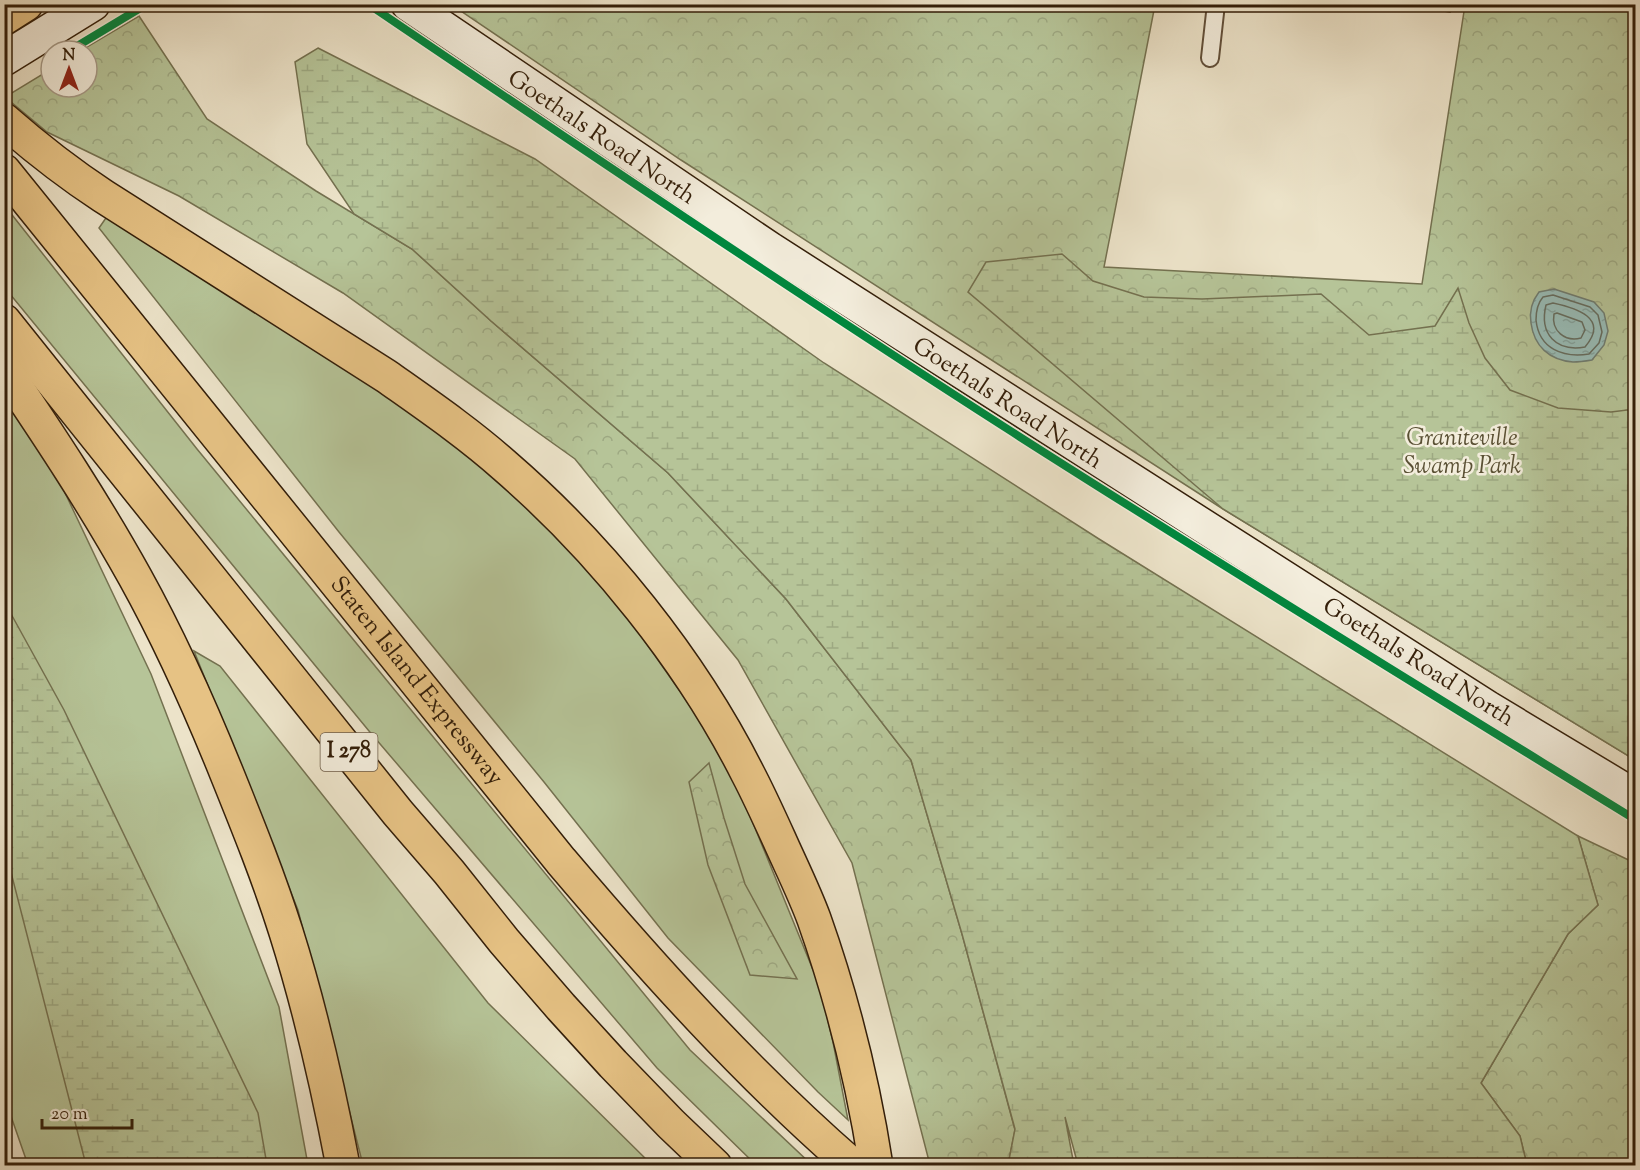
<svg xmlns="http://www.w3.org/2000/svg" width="1640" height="1170" font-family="'Sorts Mill Goudy',serif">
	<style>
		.grass { fill: #b6c498; stroke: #747150; stroke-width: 1.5 }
		.forest { fill: url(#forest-crowns); stroke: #747150; stroke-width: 1.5 }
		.wetland { fill: url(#wetland-marsh); stroke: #747150; stroke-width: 1.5 }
		.water { fill: url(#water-ripples); stroke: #707e73; stroke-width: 1.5 }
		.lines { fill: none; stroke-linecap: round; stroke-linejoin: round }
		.shore { stroke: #666e61; stroke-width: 1.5 }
		.building { fill: url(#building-hatch); stroke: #331e09; stroke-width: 1.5 }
		.service-casing { stroke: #614f39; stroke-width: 20 }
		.secondary-casing { stroke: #331e09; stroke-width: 36 }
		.motorway-casing { stroke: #331e09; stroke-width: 36 }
		.service { stroke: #f3eddc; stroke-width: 16 }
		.secondary { stroke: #f3eddc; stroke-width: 33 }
		.motorway { stroke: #e6c284; stroke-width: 33 }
		.cycleway-casing { stroke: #f3eddc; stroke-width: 11 }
		.cycleway { stroke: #00873e; stroke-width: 8 }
		.labels { text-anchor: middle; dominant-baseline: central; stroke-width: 5; stroke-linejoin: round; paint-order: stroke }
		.shield { fill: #f3eddc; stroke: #6d5c48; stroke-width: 1.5 }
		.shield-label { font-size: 22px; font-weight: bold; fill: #331e09 }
		.street-label { font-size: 24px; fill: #331e09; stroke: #f3eddc }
		.park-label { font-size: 24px; font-style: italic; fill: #5a5034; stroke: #f3eddc }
	</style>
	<defs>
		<pattern id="forest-crowns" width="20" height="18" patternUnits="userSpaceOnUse" patternTransform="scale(1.5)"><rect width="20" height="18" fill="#b6c498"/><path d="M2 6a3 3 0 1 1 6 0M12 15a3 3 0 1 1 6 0" fill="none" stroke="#9da882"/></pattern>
		<pattern id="wetland-marsh" width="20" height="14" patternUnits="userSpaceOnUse" patternTransform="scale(1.5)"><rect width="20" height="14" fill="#b6c498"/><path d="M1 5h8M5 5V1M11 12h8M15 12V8" fill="none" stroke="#9da882"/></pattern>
		<pattern id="water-ripples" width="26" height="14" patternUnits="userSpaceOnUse" patternTransform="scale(1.5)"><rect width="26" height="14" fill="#99beb9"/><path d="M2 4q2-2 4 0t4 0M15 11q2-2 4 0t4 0" fill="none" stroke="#84a39e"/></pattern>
		<pattern id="building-hatch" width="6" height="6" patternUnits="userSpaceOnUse" patternTransform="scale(1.5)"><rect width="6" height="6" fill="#d9a08f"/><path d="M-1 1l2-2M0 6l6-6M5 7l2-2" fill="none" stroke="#b18273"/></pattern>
	</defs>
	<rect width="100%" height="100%" fill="#ece3c9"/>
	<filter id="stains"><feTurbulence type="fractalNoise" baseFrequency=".00333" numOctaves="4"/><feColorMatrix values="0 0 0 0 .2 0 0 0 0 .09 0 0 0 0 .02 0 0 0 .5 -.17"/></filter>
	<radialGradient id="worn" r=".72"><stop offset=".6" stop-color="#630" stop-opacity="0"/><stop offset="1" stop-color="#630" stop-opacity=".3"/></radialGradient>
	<g class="grass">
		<polygon points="5,206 197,449 690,1050 812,1165 756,1165 657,1068 369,731 5,288"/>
		<polygon points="108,215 375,384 517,494 602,580 726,757 820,987 833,1042 848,1120 818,1092 668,938 544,782 339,532 99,228"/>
		<polygon points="5,397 48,457 151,674 279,1007 308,1165 28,1165 5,1099"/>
		<polygon points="194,651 220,666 488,1003 652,1165 363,1165 298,910"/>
	</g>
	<g class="forest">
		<polygon points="452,5 1155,5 1104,267 1422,284 1465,5 1635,5 1635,760 1223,509 681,160"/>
		<polygon points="139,16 207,119 316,191 412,249 491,321 668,473 786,599 911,760 962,934 1015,1130 1008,1165 930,1165 852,863 738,660 575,459 343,293 179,196 47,132 5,97 51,69 51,87 87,87 87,51 80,51"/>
		<polygon points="709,763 724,818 745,884 797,979 750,975 708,865 689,782"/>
		<polygon points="1578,836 1635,863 1635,1165 1527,1165 1520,1136 1481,1083 1568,934 1598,905"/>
	</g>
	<g class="wetland">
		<polygon points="318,48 535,159 824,363 1099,539 1578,836 1598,905 1568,934 1481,1083 1520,1136 1527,1165 1078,1165 1065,1117 1074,1165 1008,1165 1015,1129 962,934 911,760 786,599 668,473 491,321 412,249 354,214 307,144 295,62"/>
		<polygon points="1062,254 1093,281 1144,297 1202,299 1321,294 1369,335 1435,326 1458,288 1469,323 1485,358 1510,390 1558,408 1611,412 1635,409 1635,760 1223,509 968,292 986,262"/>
		<polygon points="5,603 64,710 258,1113 267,1165 86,1165 5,849"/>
	</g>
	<path class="water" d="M 1554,289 L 1594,302 L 1604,313 L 1608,331 L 1604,345 L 1592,360 C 1586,361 1579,362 1573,362 C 1549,360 1534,346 1531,323 C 1529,311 1532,301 1539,292 Z"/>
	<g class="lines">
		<g class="shore">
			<path d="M 1553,295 L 1590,307 L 1598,315 L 1602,332 L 1599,343 L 1589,354 C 1563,358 1539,349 1536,320 C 1536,311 1537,304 1543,297 Z"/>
			<path d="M 1553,303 C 1576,308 1610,318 1585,347 C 1556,352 1539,334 1546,305 Z"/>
			<path d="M 1557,313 L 1582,322 L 1585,330 L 1581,338 C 1565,342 1551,331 1554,314 Z"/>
		</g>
	</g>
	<polygon class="building" points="1392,4 1451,4 1450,12"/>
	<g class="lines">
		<g class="service-casing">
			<polyline id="service" points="1210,58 1216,4"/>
		</g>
		<g class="secondary-casing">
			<g id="secondary">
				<polyline points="408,4 770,249 1488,708 1636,797"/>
				<polyline points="4,59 93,4"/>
			</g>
		</g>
		<g class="motorway-casing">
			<g id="motorway">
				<polyline points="4,18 26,4"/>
				<path d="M 4,120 C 36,148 68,173 103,196 L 386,376 C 427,405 468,433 505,466 C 601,549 691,661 748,774 C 759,795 769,817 779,839 C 791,866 804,892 814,919 C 842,998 863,1082 876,1166"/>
				<path id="s1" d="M 4,171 L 561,861 C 652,968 747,1074 853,1166"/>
				<polyline points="4,321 398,813 449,872 504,941 561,1007 613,1064 671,1124 715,1166"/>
				<path d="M 4,369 C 50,437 95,505 135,577 C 170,640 200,707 227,774 C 248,826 269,878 286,932 C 310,1008 328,1087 343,1166"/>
			</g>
		</g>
		<use href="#service" class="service"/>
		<use href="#secondary" class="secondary"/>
		<use href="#motorway" class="motorway"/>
		<g class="cycleway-casing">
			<g id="cycleway">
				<path d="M 368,4 C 579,147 791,290 1006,428 C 1214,561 1425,690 1636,820"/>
				<polyline points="69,51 147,4"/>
			</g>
		</g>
		<use href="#cycleway" class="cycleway"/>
	</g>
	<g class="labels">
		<rect class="shield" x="320.5" y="733" width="57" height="38" rx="4.5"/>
		<g class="shield-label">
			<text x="349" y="752">I 278</text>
		</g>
		<g class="street-label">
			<text transform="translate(601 138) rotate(34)">Goethals Road North</text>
			<text transform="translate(1007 404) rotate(33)">Goethals Road North</text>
			<text transform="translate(1418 663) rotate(32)">Goethals Road North</text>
			<text stroke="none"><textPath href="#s1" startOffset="656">Staten Island Expressway</textPath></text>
		</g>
		<g class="park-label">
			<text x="1462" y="439">Graniteville<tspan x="1462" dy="28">Swamp Park</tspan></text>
		</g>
	</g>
	<rect width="1640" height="1170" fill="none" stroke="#ece3c9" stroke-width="24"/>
	<rect x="6" y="6" width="1628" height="1158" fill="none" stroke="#331e09" stroke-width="3"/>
	<rect x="12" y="12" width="1616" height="1146" fill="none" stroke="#331e09" stroke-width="1.5"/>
	<g transform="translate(69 69)"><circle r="28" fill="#f3eddc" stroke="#a69a88" stroke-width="1.5"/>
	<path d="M0-4.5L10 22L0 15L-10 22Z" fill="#8f2418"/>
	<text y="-9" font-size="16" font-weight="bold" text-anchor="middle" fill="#331e09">N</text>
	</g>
	<path d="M42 1119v9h90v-9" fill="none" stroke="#331e09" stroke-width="3"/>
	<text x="51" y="1119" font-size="18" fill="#331e09" stroke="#f3eddc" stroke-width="4.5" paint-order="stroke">20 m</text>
	<rect width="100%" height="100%" filter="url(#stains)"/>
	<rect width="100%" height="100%" fill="url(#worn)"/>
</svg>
